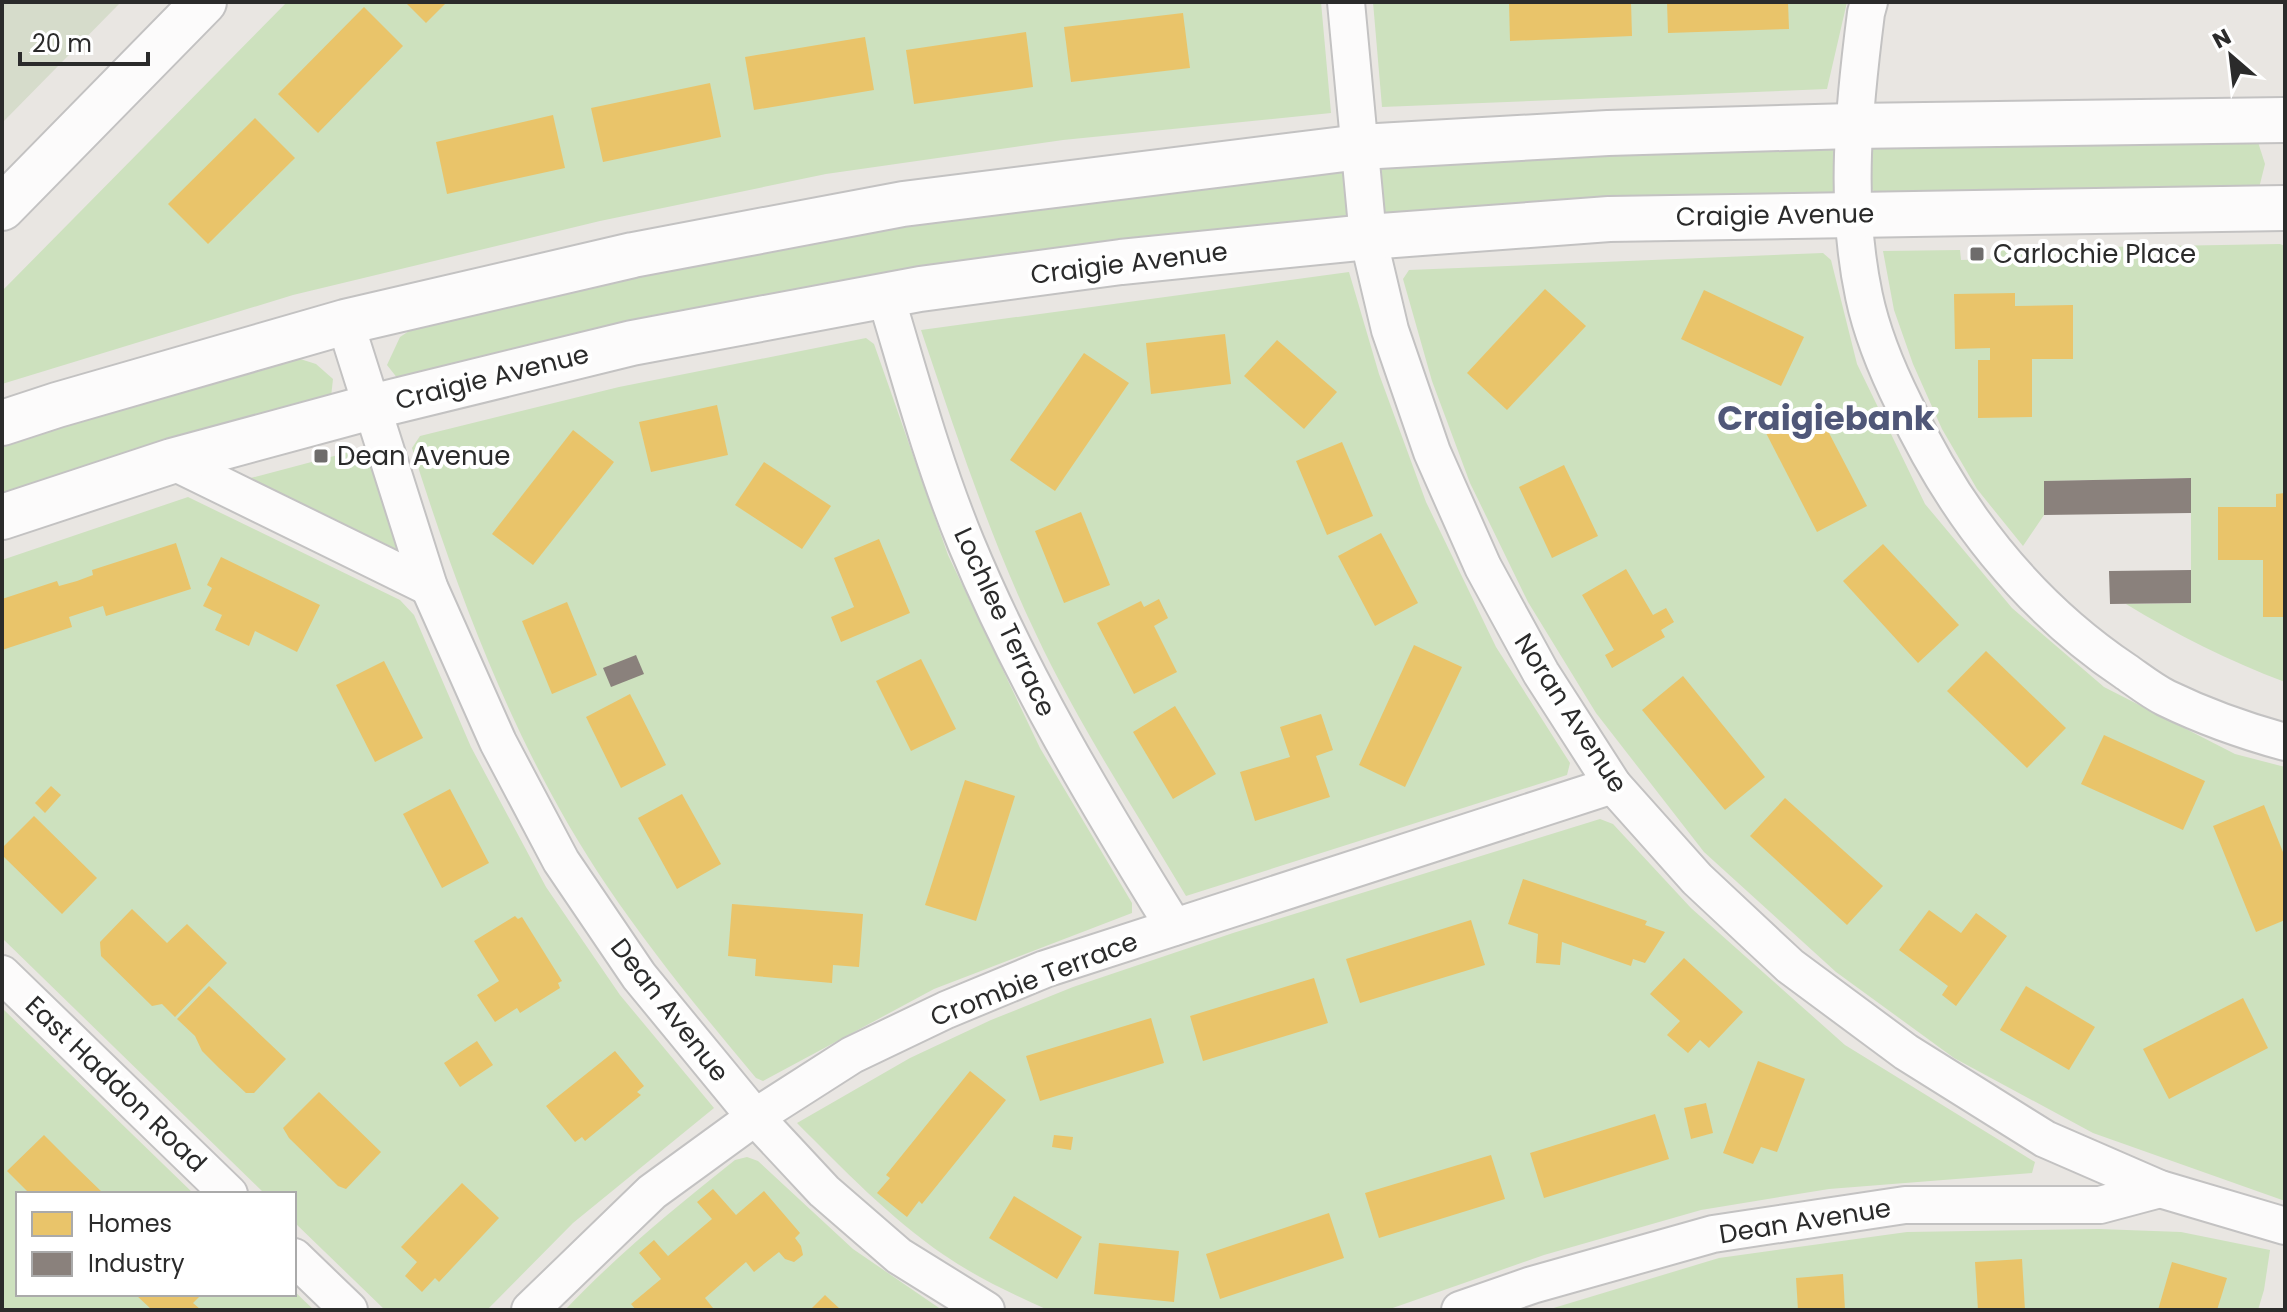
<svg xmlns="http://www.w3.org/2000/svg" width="2287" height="1312" font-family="Poppins,sans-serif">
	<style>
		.green { fill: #cde1be }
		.cemetery { fill: #d6dccb }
		.homes { fill: #e9c46a }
		.industry { fill: #8a817c }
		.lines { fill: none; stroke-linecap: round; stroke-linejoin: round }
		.minor-casing { stroke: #c3c2c2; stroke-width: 40 }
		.tertiary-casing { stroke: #c3c2c2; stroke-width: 48 }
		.secondary-casing { stroke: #c3c2c2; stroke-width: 48 }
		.minor { stroke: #fcfbfb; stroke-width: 36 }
		.tertiary { stroke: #fcfbfb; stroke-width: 44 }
		.secondary { stroke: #fcfbfb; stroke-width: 44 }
		.poi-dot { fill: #6e6c6b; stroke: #fff; stroke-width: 3 }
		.labels { text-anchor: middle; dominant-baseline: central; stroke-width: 8; stroke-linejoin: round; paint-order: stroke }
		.street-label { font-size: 26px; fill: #2b2b2b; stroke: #fff }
		.poi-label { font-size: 26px; fill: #2b2b2b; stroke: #fff; text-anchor: start }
		.district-label { font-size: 34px; font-weight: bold; fill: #505778; stroke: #fff }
	</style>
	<rect width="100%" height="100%" fill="#e9e6e2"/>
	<g class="green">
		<polygon points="287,2 1321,2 1331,113 1063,140 826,174 600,221 293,295 2,384 2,291"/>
		<polygon points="1373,2 1847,2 1827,89 1382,107"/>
		<polygon points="2257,139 2265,164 2259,188 1875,193 1870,186 1869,151 1875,145"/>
		<polygon points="1831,145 1837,153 1836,189 1830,195 1386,216 1381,209 1379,172 1385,166 1608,151"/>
		<polygon points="1338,170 1348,175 1350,210 1343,218 398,379 387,365 400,337 418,325 636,273 906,222"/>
		<path d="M 2280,244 L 2285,246 L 2285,682 C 2229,661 2177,635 2126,604 L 2191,603 L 2191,478 L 2044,481 L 2044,515 L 2023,546 L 1977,489 L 1942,429 L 1913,364 L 1894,310 L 1883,251 L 1960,250 L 1961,260 L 1993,259 L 1993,249 Z"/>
		<polygon points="1823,253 1831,260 1857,364 1925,504 2012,608 2104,687 2235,754 2285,767 2285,1201 2093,1133 1954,1058 1836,972 1704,852 1596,713 1528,602 1470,483 1432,381 1403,279 1409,270"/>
		<path d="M 1349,272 L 1379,374 L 1426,502 L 1496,647 L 1570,763 L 1567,775 L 1186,896 C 1135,810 1078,724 1035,632 C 988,533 956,433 921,330 Z"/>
		<path d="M 866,338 L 874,344 L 948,555 L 1040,748 L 1132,903 L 1132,913 L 934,989 L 763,1081 L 756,1078 C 704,1016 653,954 607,886 C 517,753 460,600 412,448 L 420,436 L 619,387 Z"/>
		<polygon points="297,358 316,364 333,379 331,397 2,495 2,442"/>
		<polygon points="368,447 404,556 247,479"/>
		<polygon points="188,497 400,600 414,615 471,747 546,887 620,995 714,1108 573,1223 487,1310 385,1310 294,1222 294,1194 265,1194 2,938 2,560"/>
		<path d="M 1600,819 L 1613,824 L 1691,908 L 1845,1045 L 2035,1162 L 2032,1173 L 1829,1189 L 1701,1210 L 1544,1255 L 1387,1310 L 1048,1310 C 1012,1294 976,1277 944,1255 C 890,1218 843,1169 797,1123 L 910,1058 L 991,1020 L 1073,987 L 1233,933 Z"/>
		<polygon points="2,1008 194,1194 18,1194 18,1294 294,1294 294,1291 314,1310 2,1310"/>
		<path d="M 747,1157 L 758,1161 L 853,1249 L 942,1310 L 565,1310 C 617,1255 676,1207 735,1160 Z"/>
		<polygon points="2099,1229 2181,1232 2270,1250 2264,1290 2258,1310 1547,1310 1719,1258 1907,1232"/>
	</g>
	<polygon class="cemetery" points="2,2 121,2 2,123"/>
	<g class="homes">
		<polygon points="405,2 447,2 426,23"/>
		<polygon points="1509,2 1631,2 1632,36 1510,41"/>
		<polygon points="1667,2 1788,2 1789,29 1668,33"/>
		<polygon points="364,7 403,46 318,133 278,94"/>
		<polygon points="1183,13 1190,68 1071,82 1064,27"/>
		<polygon points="1026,32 1033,87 914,104 906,50"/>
		<polygon points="865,37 874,90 754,110 745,57"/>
		<polygon points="710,83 721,137 603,162 591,108"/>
		<polygon points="553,115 565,168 447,194 436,142"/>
		<polygon points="255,118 295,158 208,244 168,204"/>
		<polygon points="1545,289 1586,326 1507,410 1467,373"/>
		<polygon points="1704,290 1804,337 1781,386 1681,339"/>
		<polygon points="2015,293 2015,306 2073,305 2073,359 2032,359 2032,417 1978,418 1978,360 1990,360 1990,348 1955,349 1954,294"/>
		<polygon points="1225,334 1231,384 1151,394 1146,343"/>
		<polygon points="1277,340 1337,392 1304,429 1244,376"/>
		<polygon points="1084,353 1129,383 1055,491 1010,460"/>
		<polygon points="717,405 728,455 651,472 639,422"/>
		<polygon points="1816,408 1867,506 1817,532 1766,433"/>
		<polygon points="573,430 614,462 533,565 492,534"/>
		<polygon points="1342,442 1373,516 1327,535 1296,461"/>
		<polygon points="764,462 831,506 802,549 735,505"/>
		<polygon points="1564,465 1598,536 1552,558 1519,487"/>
		<polygon points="2285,493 2285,617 2263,617 2263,560 2218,560 2218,507 2276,507 2276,494"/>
		<polygon points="1081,512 1110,585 1064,603 1035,531"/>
		<polygon points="1381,533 1418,603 1375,626 1338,556"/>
		<polygon points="879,539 910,613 841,642 831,617 854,607 834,558"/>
		<polygon points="176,543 191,589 106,616 103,606 69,617 72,627 2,650 2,599 57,581 59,586 77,581 93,575 92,570"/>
		<polygon points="1883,544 1959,625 1918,663 1843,581"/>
		<polygon points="221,557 320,605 297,652 255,631 249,646 215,630 222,615 203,606 212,588 207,585"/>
		<polygon points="1626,569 1653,615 1666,608 1674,622 1661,630 1665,637 1612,668 1605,655 1614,650 1582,595"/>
		<polygon points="1159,599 1168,618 1154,626 1177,672 1134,694 1097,623 1141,601 1144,607"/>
		<polygon points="567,602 597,675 552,694 522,621"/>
		<polygon points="1414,645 1462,667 1405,787 1359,765"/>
		<polygon points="1986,651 2066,728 2027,768 1947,691"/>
		<polygon points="921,659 956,729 911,751 876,681"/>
		<polygon points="384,661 423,738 375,762 336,685"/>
		<polygon points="1683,676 1765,777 1725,810 1642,710"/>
		<polygon points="630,694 666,765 621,788 586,717"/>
		<polygon points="1175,706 1216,774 1173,799 1133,732"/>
		<polygon points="1321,714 1333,750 1316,756 1330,797 1255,821 1240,772 1290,757 1280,727"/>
		<polygon points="2104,735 2205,781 2183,830 2081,784"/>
		<polygon points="965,780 1015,796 976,921 925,905"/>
		<polygon points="51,786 61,795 45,813 35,803"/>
		<polygon points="450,789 489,863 442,888 403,814"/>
		<polygon points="682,794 721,864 677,889 638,818"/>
		<polygon points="1785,798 1883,886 1847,925 1750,836"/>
		<polygon points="2264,805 2285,857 2285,920 2256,932 2213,826"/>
		<polygon points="34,816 97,878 62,914 2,855 2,848"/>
		<polygon points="1523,879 1647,921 1645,925 1665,932 1645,963 1633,959 1631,966 1562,942 1560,965 1536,963 1538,934 1508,924"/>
		<polygon points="732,904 863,914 859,967 833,965 832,983 755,976 756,959 728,956"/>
		<polygon points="132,909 167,943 187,924 227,963 175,1017 162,1004 152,1006 101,956 100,942"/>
		<polygon points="1929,910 1961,933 1976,913 2007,936 1956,1006 1942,995 1948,986 1899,950"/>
		<polygon points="515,916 518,919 522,917 562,981 558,983 560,988 520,1013 517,1008 495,1022 477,995 499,981 474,941"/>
		<polygon points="1471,920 1485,965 1360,1003 1346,959"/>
		<polygon points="1684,958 1743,1012 1709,1048 1700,1040 1688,1053 1667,1035 1680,1021 1650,994"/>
		<polygon points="1314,978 1328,1023 1203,1061 1190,1016"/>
		<polygon points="209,986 286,1059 254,1093 246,1093 219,1068 202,1051 195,1036 177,1019"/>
		<polygon points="2026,986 2095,1027 2069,1070 2000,1030"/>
		<polygon points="2243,998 2268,1048 2169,1099 2143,1049"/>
		<polygon points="1151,1018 1164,1063 1040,1101 1026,1056"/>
		<polygon points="477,1041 493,1065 460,1087 444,1063"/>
		<polygon points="615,1051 644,1086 637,1092 641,1095 585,1141 582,1137 575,1142 546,1106"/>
		<polygon points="1758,1061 1805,1079 1777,1152 1761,1147 1753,1164 1723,1153"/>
		<polygon points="970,1071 1006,1100 922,1204 919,1201 907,1217 877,1193 890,1178 886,1175"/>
		<polygon points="319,1092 381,1152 346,1189 338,1186 289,1138 283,1128"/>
		<polygon points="1706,1103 1713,1133 1691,1139 1684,1108"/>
		<polygon points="1655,1114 1669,1159 1544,1198 1530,1153"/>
		<polygon points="44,1135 74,1165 104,1194 30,1194 7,1171"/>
		<polygon points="1054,1135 1073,1137 1071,1150 1052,1147"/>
		<polygon points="1491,1155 1505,1199 1379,1238 1365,1193"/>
		<polygon points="462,1183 499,1218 439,1282 435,1278 422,1292 405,1276 417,1262 401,1247"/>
		<polygon points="713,1189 736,1215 764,1191 800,1233 795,1238 801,1246 803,1255 794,1262 785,1259 779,1252 754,1272 746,1262 705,1298 713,1308 711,1310 636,1310 631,1304 661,1279 639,1253 654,1240 668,1256 712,1219 697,1202"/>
		<polygon points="1014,1196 1082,1237 1057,1279 989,1238"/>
		<polygon points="1329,1213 1344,1258 1220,1299 1206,1254"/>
		<polygon points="1099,1243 1179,1251 1174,1302 1094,1294"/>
		<polygon points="2022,1259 2025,1310 1978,1310 1975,1262"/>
		<polygon points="2172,1262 2227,1278 2217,1310 2158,1310"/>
		<polygon points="1843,1274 1845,1310 1798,1310 1796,1278"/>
		<polygon points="135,1294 202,1294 193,1303 201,1310 152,1310"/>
		<polygon points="825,1295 841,1310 810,1310"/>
	</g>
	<g class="industry">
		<polygon points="2191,478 2191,513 2044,515 2044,481"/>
		<polygon points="2191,570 2191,603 2110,604 2109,571"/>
		<polygon points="636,655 644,674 611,687 603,668"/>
	</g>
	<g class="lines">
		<g class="minor-casing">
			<g id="minor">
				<polyline points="1346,2 1368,237 1390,330 1432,452 1483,567 1541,673 1613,785 1697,879 1790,966 1906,1052 2045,1139 2160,1189 2285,1226"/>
				<path d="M 1869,2 L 1866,13 C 1854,107 1844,202 1864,296 C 1872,334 1887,370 1904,404 C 1954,511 2027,605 2125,671 C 2138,680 2152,691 2166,698 C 2203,716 2245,731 2285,742"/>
				<path d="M 885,294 C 910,377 933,463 966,543 C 1022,678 1097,803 1174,927"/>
				<polyline points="345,322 429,587 498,742 561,861 639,976 755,1117 824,1191 899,1256 986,1310"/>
				<polyline points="172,461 429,587"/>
				<polyline points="2,974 229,1194"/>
				<polyline points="294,1257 349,1310"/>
				<polyline points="530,1310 652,1192 755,1117 852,1055 946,1010 1045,969 1613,785"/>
				<polyline points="1460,1310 1532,1285 1713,1234 1905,1205 2100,1205 2160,1189"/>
			</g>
		</g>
		<g class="tertiary-casing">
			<g id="tertiary">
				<polyline points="2,423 57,405 345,322 633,255 903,204 1360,147 1608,133 1852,126 2285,120"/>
				<polyline points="2,517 172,461 371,407 632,343 920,289 1121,262 1368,237 1609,219 2285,208"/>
			</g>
		</g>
		<g class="secondary-casing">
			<polyline id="secondary" points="2,208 204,2"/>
		</g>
		<use href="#minor" class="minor"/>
		<use href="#tertiary" class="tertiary"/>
		<use href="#secondary" class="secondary"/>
	</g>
	<g class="poi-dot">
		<rect x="1969" y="246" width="16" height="16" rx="4"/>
		<rect x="313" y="448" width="16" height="16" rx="4"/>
	</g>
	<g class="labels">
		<g class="street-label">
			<text transform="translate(1775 215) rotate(-1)">Craigie Avenue</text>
			<text transform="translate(1129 263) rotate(-7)">Craigie Avenue</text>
			<text transform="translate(492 377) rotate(-14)">Craigie Avenue</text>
			<text transform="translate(1005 622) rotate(65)">Lochlee Terrace</text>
			<text transform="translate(1571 713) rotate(57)">Noran Avenue</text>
			<text transform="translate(1034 979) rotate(-21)">Crombie Terrace</text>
			<text transform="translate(670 1010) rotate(52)">Dean Avenue</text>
			<text transform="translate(116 1084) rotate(44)">East Haddon Road</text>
			<text transform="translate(1805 1221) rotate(-9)">Dean Avenue</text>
		</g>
		<g class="poi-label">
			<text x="1993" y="254">Carlochie Place</text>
			<text x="337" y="456">Dean Avenue</text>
		</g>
		<g class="district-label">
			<text x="1826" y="418">Craigiebank</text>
		</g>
	</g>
	<rect width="2287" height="1312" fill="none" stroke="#2b2b2b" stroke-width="8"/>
	<rect x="16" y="1192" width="280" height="104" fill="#ffffff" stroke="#aaaaaa" stroke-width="2"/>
	<rect x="32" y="1212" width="40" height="24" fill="#e9c46a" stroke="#aaaaaa" stroke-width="2"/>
	<text x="88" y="1232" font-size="24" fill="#2b2b2b">Homes</text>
	<rect x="32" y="1252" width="40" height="24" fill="#8a817c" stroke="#aaaaaa" stroke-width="2"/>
	<text x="88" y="1272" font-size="24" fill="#2b2b2b">Industry</text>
	<g transform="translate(2231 56) rotate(332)" stroke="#ffffff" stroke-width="6" paint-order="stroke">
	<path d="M0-6L14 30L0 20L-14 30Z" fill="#2b2b2b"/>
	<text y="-12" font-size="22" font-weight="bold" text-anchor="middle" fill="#2b2b2b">N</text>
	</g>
	<path d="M20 52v12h128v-12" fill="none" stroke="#2b2b2b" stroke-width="4"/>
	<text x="32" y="52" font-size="24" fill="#2b2b2b" stroke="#ffffff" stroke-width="6" paint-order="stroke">20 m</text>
</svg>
